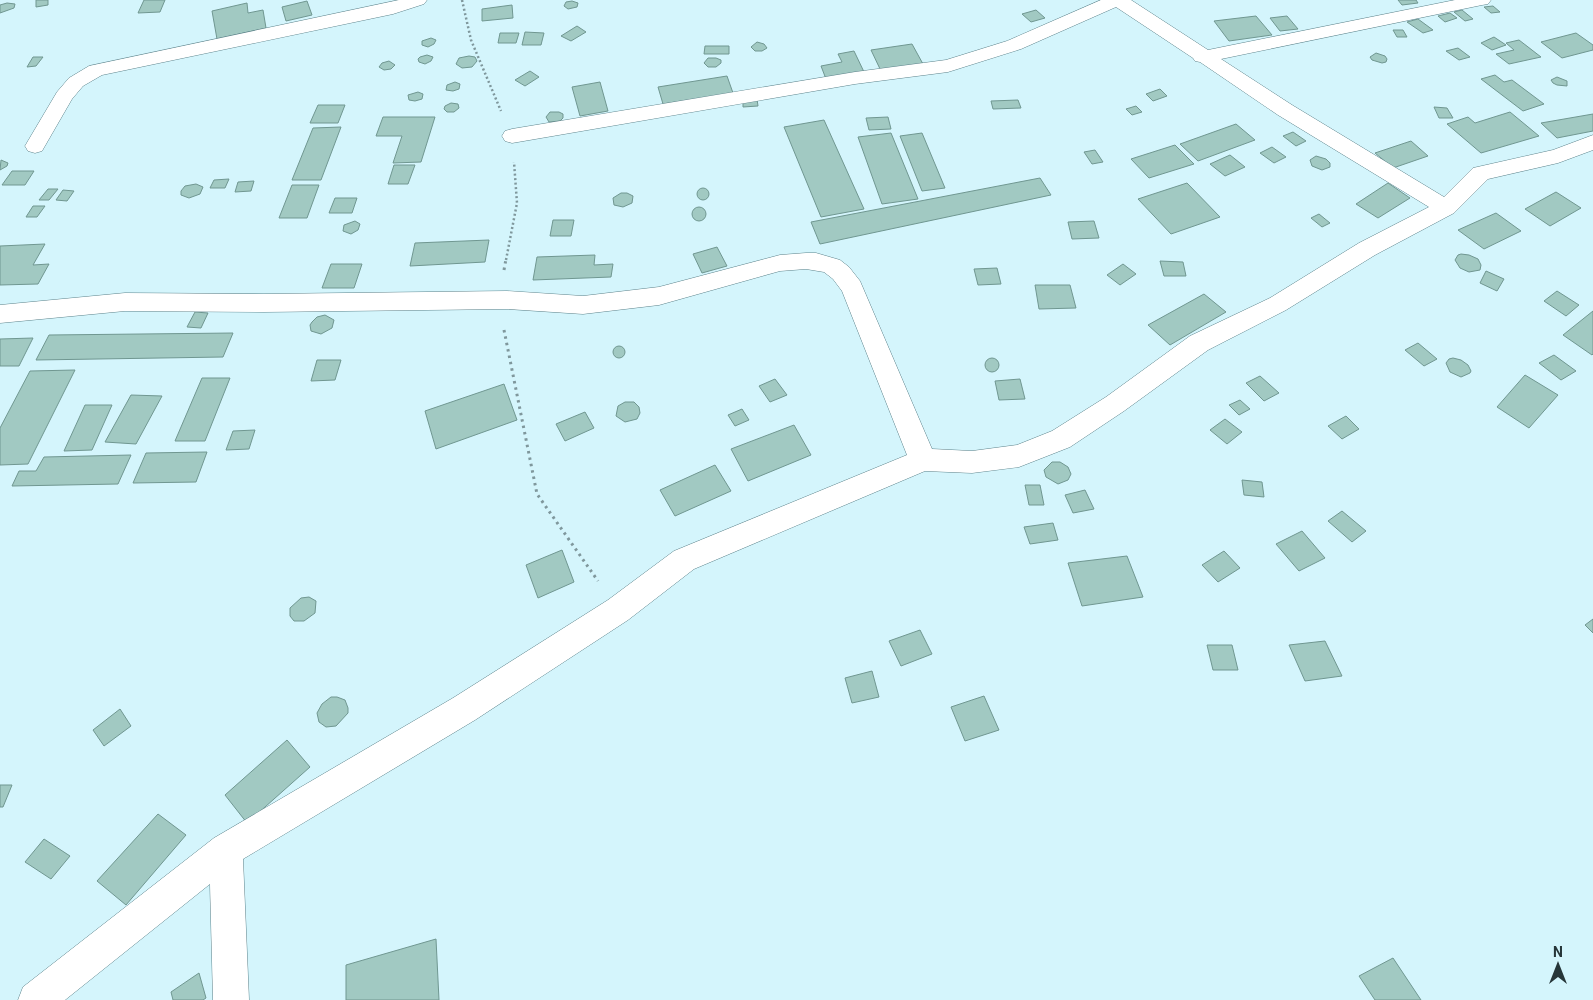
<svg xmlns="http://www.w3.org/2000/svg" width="1593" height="1000" font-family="Roboto,sans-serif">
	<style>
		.building { fill: #a1c9c2; stroke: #709791 }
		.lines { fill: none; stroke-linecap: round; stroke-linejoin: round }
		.street-casing { stroke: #5d838b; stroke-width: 1 }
		.path-far1 { stroke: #7f979c; stroke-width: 2.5; stroke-dasharray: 2 2.5; stroke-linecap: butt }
		.path { stroke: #7f979c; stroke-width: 3; stroke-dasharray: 2.5 4; stroke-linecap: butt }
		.street { fill: #fff; fill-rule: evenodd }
	</style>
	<rect width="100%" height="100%" fill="#d4f5fc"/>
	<g class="building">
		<polygon points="36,0 48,0 48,5 36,7"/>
		<polygon points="144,0 165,0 160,12 138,13"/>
		<polygon points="1398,0 1416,0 1418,3 1402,5"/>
		<polygon points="307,1 312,15 286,21 282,7"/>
		<polygon points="572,1 578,3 577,7 568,9 564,6 566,2"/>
		<polygon points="7,3 15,4 14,8 0,13 0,5"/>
		<polygon points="247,3 248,13 263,10 266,28 217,39 212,11"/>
		<polygon points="512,5 513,18 482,21 482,9"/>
		<polygon points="1493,6 1500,12 1491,13 1484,7"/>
		<polygon points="1036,10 1045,18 1031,22 1022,14"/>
		<polygon points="1462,10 1473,19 1465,21 1454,12"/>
		<polygon points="1450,13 1457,18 1445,22 1438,16"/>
		<polygon points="1256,16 1272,35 1229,41 1214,21"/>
		<polygon points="1287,16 1298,29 1280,31 1270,18"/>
		<polygon points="1418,19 1433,30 1423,33 1407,22"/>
		<polygon points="577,26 586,32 571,41 561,36"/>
		<polygon points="1393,30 1403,30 1407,37 1397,37"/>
		<polygon points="525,32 544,33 541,45 522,45"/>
		<polygon points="500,33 519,33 516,43 498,43"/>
		<polygon points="1576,33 1593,45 1593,50 1562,58 1541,42"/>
		<polygon points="1494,37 1506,45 1492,50 1481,43"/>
		<polygon points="431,38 436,40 434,44 428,47 422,45 422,41"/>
		<polygon points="1519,40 1541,57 1509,64 1496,54 1514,50 1506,43"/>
		<polygon points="757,42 764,44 767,48 762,51 755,51 751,47"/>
		<polygon points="912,44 923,64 881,71 871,50"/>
		<polygon points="705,46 729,46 729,54 704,54"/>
		<polygon points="1458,48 1470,57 1459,60 1446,51"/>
		<polygon points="854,51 865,74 826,79 821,66 842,62 838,54"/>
		<polygon points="1376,53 1385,56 1387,59 1386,62 1382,63 1372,60 1370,57"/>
		<polygon points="427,55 433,57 431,61 425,64 419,62 418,59 420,57"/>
		<polygon points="469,56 475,57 477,61 472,67 462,68 456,64 459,58"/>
		<polygon points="33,57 43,57 36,66 27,67"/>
		<polygon points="708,58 716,58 721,60 721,63 716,67 708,67 704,63"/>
		<polygon points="389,61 395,65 391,69 384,70 379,67 382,63"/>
		<polygon points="530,71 539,77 525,86 515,80"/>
		<polygon points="1495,75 1504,82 1512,80 1544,104 1523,111 1481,79"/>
		<polygon points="727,76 733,93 663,104 658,87"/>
		<polygon points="1557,77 1567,81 1567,86 1557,85 1553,83 1551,80"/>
		<polygon points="455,82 460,84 459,89 453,91 446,90 447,85"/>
		<polygon points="600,82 608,111 580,116 572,87"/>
		<polygon points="1160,89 1167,96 1153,101 1146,94"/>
		<polygon points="418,92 423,94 422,99 415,101 409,100 408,95"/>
		<polygon points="757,99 758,106 743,107 743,100"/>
		<polygon points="1018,100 1021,108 993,109 991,101"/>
		<polygon points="451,103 458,104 459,108 454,112 447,112 444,109 445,106"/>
		<polygon points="318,105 345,105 338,123 310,123"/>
		<polygon points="1136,106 1142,112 1132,115 1126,109"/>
		<polygon points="1434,107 1447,108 1453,118 1439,118"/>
		<polygon points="550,112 559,112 563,114 563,118 560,121 549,122 546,117"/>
		<polygon points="1510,112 1539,136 1481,153 1447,124 1468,117 1475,123"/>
		<polygon points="1593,114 1593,131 1557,138 1541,123"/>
		<polygon points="383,117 435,117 421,162 393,163 402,136 376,136"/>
		<polygon points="888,117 891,129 869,130 866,118"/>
		<polygon points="824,120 864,209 821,217 784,127"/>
		<polygon points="1236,124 1255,140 1198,161 1180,144"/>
		<polygon points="341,127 321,180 292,180 313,128"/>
		<polygon points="1293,132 1306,141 1296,146 1283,136"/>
		<polygon points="891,133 918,199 882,204 858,137"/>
		<polygon points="922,133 945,188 922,191 900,136"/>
		<polygon points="1411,141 1428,156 1393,168 1375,153"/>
		<polygon points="1175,145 1194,164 1149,178 1131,159"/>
		<polygon points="1272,147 1286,157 1274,163 1260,153"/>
		<polygon points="1095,150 1103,162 1092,164 1084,152"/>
		<polygon points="1230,155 1245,167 1225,176 1210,164"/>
		<polygon points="1316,156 1326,159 1330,163 1330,167 1322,170 1312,166 1310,160"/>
		<polygon points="1,160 8,163 7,166 0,170"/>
		<polygon points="394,165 415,165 408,184 388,184"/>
		<polygon points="12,171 34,171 25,185 2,185"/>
		<polygon points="1040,178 1051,195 820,244 811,222"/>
		<polygon points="229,179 225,188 210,188 214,180"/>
		<polygon points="254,181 251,191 235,192 238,182"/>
		<polygon points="1187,183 1220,217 1171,234 1138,199"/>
		<polygon points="1388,183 1410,198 1378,218 1356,204"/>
		<polygon points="196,184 203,187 200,194 189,198 181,195 181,191 185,186"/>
		<polygon points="292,185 319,185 307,218 279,218"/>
		<circle cx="703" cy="194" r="6"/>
		<polygon points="48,189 58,189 49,200 39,200"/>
		<polygon points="63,190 74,191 67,201 56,200"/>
		<polygon points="1556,192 1581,208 1550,226 1525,209"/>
		<polygon points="621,193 627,193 633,196 632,203 623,207 614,205 613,198"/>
		<polygon points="335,198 357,198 352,213 329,213"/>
		<polygon points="33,206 45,206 37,217 26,217"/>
		<circle cx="699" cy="214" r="7"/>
		<polygon points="1496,213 1521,231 1484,249 1458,230"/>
		<polygon points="1319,214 1330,223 1322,227 1311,218"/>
		<polygon points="553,220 574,220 571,236 550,236"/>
		<polygon points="355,221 360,224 358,230 351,234 343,231 344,225"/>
		<polygon points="1094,221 1099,238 1072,239 1068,222"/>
		<polygon points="489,240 485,262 410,266 415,243"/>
		<polygon points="45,244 33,265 49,264 38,284 0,285 0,246"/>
		<polygon points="717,247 727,266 702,273 693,254"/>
		<polygon points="1461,254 1469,255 1478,259 1481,265 1480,270 1469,272 1460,268 1455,260 1458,255"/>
		<polygon points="595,255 594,265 613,264 611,277 533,280 537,257"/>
		<polygon points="1160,261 1183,262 1186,276 1164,276"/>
		<polygon points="331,264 362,264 354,288 322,288"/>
		<polygon points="1123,264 1136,274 1120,285 1107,275"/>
		<polygon points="997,268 1001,284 978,285 974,269"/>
		<polygon points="1486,271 1504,279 1497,291 1480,283"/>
		<polygon points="1035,285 1070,285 1076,308 1039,309"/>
		<polygon points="1557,291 1579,305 1566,316 1544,301"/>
		<polygon points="1204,294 1226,312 1170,345 1148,325"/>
		<polygon points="1593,311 1593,354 1592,355 1563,335"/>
		<polygon points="195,312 208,313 201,328 187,327"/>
		<polygon points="325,315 334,320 332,328 321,334 311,331 310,325 312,322 317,317"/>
		<polygon points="233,333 223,357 36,360 49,335"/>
		<polygon points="33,338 19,366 0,366 0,339"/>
		<polygon points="1418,343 1437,359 1424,366 1405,350"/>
		<circle cx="619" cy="352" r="6"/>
		<polygon points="1554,355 1576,371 1561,380 1539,363"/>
		<circle cx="992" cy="365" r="7"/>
		<polygon points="1453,358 1461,360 1468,365 1471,371 1470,373 1461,377 1450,372 1446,363 1449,359"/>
		<polygon points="317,360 341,360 335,380 311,381"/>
		<polygon points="75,370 28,464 0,465 0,428 30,371"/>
		<polygon points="1525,375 1558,395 1529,428 1497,407"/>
		<polygon points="1260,376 1279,393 1264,401 1246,383"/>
		<polygon points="202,378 230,378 205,441 175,441"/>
		<polygon points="775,379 787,395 770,402 759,386"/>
		<polygon points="1020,379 1025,399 999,400 995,381"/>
		<polygon points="504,384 517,420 436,449 425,411"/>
		<polygon points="131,395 162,396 136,444 105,442"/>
		<polygon points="1240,400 1250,409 1239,415 1229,405"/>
		<polygon points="625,402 634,402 639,407 640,413 637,419 625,422 616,416 618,406"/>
		<polygon points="85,405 112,405 92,450 64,451"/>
		<polygon points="742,409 749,420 735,426 728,415"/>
		<polygon points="585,412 594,428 565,441 556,424"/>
		<polygon points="1346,416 1359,429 1342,439 1328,426"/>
		<polygon points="1225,419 1242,432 1227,444 1210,430"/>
		<polygon points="794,425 811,455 748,481 731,449"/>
		<polygon points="255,430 249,449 226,450 233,431"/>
		<polygon points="207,452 196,482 133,483 146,453"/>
		<polygon points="131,455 118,484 12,486 19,471 36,471 44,457"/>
		<polygon points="1052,462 1060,462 1068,467 1071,474 1068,480 1058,484 1046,477 1044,470"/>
		<polygon points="715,465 731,491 675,516 660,490"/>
		<polygon points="1242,480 1262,482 1264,497 1244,495"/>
		<polygon points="1025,485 1040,485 1044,505 1029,505"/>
		<polygon points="1085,490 1094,509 1073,513 1065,495"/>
		<polygon points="1342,511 1366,531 1352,542 1328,521"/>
		<polygon points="1053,523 1058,540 1030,544 1024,527"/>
		<polygon points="1302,531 1325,558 1299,571 1276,544"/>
		<polygon points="562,550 574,582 538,598 526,565"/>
		<polygon points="1224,551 1240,568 1218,582 1202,565"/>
		<polygon points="1127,556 1143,597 1082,606 1068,563"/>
		<polygon points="309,597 316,601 315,613 304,621 294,621 290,616 290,608 301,598"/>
		<polygon points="1593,619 1593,633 1585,625"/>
		<polygon points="920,630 932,654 901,666 889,641"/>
		<polygon points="1325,641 1342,676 1305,681 1289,645"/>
		<polygon points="1207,645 1232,645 1238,670 1213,670"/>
		<polygon points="872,671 879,697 852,703 845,678"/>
		<polygon points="984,696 999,730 965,741 951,707"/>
		<polygon points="331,697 337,697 345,700 348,708 348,713 336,726 326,727 319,722 317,713 322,704"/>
		<polygon points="120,709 131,726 104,746 93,730"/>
		<polygon points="287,740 310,767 247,823 225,795"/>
		<polygon points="0,785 12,785 3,807 0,807"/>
		<polygon points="158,814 186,835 126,905 97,881"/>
		<polygon points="44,839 70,856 51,879 25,862"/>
		<polygon points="436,939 439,1000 346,1000 346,965"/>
		<polygon points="1393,958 1421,1000 1375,1000 1359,976"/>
		<polygon points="199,973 206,998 203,1000 173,1000 171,992"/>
	</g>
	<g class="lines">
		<g class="street-casing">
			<g id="street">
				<polygon points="399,0 427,0 424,4 393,14 102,75 83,86 72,99 42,151 35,153 28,151 25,146 57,92 69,78 89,66"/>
				<polygon points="1101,0 1131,0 1208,50 1455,0 1491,0 1488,4 1482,5 1221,59 1292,105 1444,197 1473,168 1553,150 1593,135 1593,150 1558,163 1488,179 1454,213 1375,255 1286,310 1208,350 1124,411 1070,447 1019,467 972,473 925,471 694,569 628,620 475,720 243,859 249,1000 213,1000 210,884 65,1000 18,1000 23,987 214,838 453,698 608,600 674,551 907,455 842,291 833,279 824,272 806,269 780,271 659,305 583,314 507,309 264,312 125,311 0,323 0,305 125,293 264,294 507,291 583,296 659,287 780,255 806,253 816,253 840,260 849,267 860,281 932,449 972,451 1017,445 1052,431 1106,397 1190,336 1270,298 1359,243 1429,207 1278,115 1200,62 1195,61 1193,58 1116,7 1021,49 948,72 855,84 512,143 505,141 502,136 505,131 512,129 855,72 946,60 1007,41"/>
			</g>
		</g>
		<g class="path-far1">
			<polyline points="462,0 471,40 501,111"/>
			<polyline points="506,260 517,203 514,162"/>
		</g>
		<g class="path">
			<polyline points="504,270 506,259"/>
			<polyline points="504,330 537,494 598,581"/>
		</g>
		<use href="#street" class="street"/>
	</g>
	<g transform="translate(1558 965)" stroke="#d4f5fc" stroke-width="4" paint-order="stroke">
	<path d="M0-4L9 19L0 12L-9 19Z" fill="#263639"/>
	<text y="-8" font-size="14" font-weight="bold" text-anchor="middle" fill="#263639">N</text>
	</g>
</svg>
